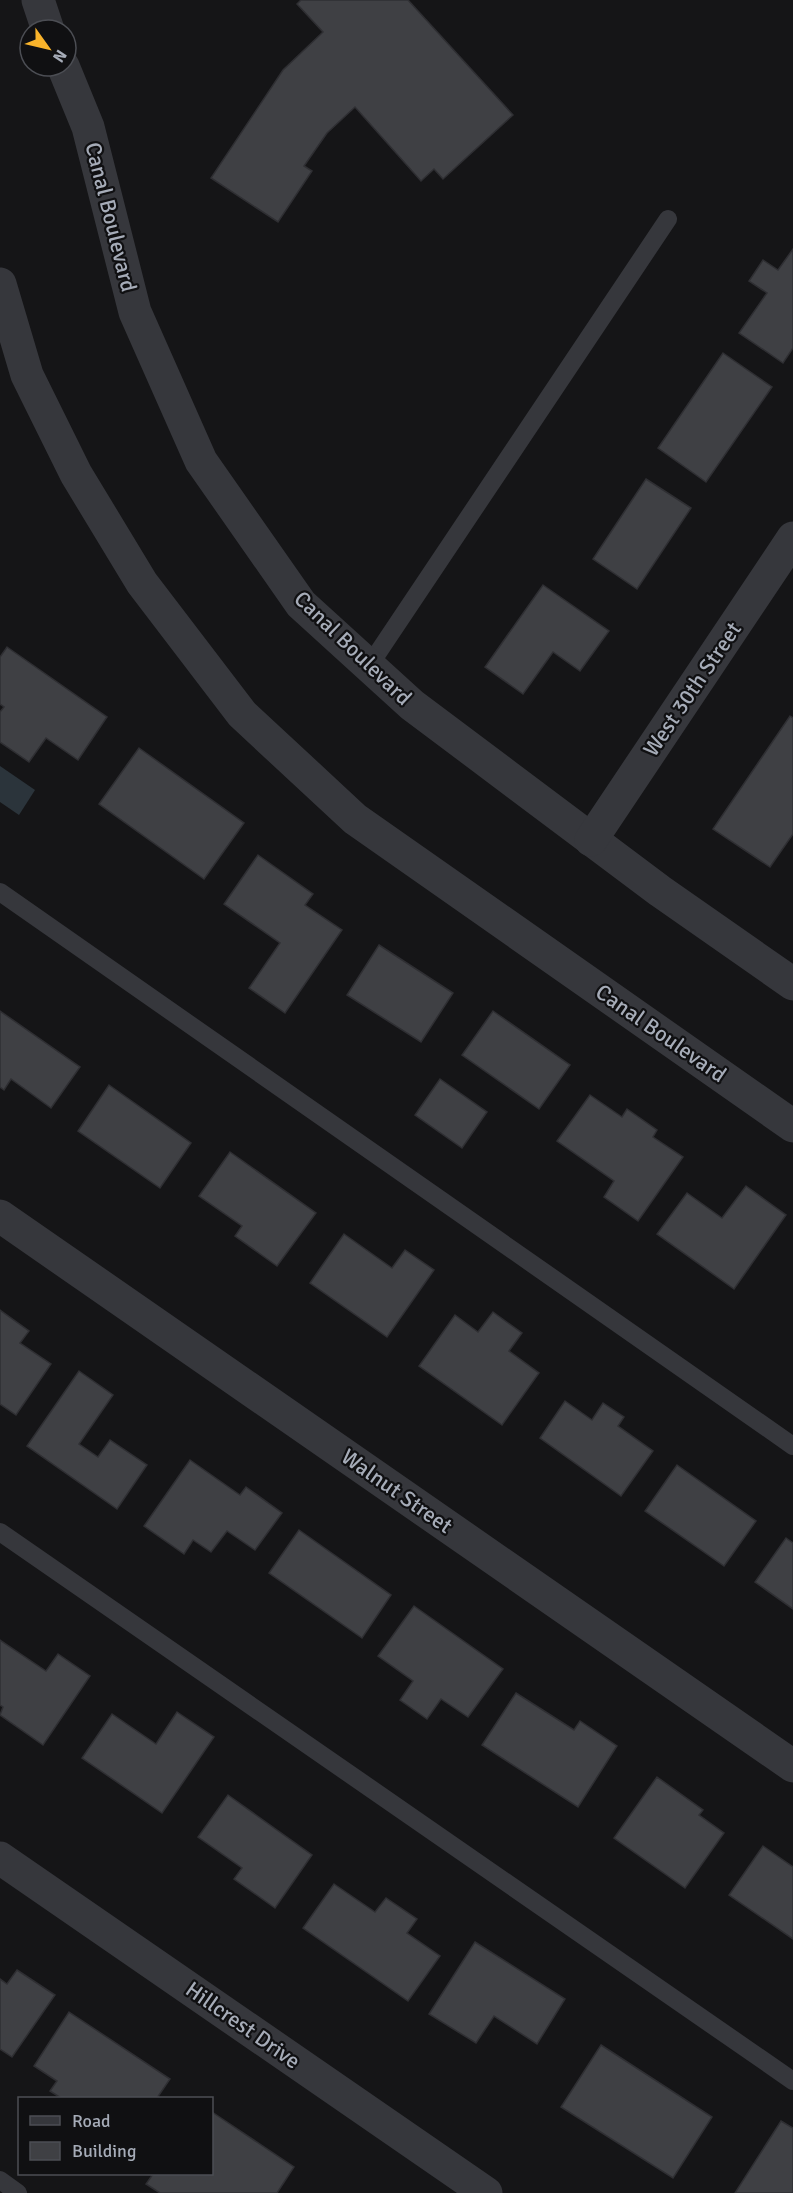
<svg xmlns="http://www.w3.org/2000/svg" width="793" height="2193" font-family="Signika,sans-serif">
	<style>
		.water { fill: #2b343b }
		.building { fill: #3f4044; stroke: #2f2f33; stroke-width: 1.5 }
		.lines { fill: none; stroke-linecap: round; stroke-linejoin: round }
		.lane { stroke: #36373c; stroke-width: 18 }
		.street { stroke: #36373c; stroke-width: 33 }
		.labels { text-anchor: middle; dominant-baseline: central; stroke-width: 4.5; stroke-linejoin: round; paint-order: stroke }
		.street-label { font-size: 22px; fill: #a6acb8; stroke: #101012 }
	</style>
	<rect width="100%" height="100%" fill="#151517"/>
	<polygon class="water" points="0,766 35,790 19,815 0,802"/>
	<g class="building">
		<polygon points="301,0 408,0 513,115 443,179 434,169 421,181 355,107 327,133 304,166 312,171 278,222 211,178 283,70 323,32 297,4"/>
		<polygon points="793,249 793,348 783,363 739,333 767,293 749,281 763,260 778,270"/>
		<polygon points="723,353 772,387 706,482 658,448"/>
		<polygon points="646,479 691,508 637,589 593,559"/>
		<polygon points="543,585 609,631 580,671 553,652 523,694 485,667"/>
		<polygon points="7,647 107,717 78,760 46,738 29,762 0,742 0,712 4,707 0,704 0,657"/>
		<polygon points="790,716 793,718 793,834 770,867 713,829"/>
		<polygon points="139,748 244,823 204,879 99,804"/>
		<polygon points="258,855 313,894 305,905 342,930 285,1013 249,988 280,943 224,904"/>
		<polygon points="379,945 453,993 421,1042 347,995"/>
		<polygon points="0,1011 80,1067 51,1108 11,1079 4,1090 0,1087"/>
		<polygon points="493,1011 570,1065 539,1109 462,1055"/>
		<polygon points="440,1079 487,1112 462,1148 415,1115"/>
		<polygon points="109,1085 191,1143 160,1188 78,1131"/>
		<polygon points="590,1095 622,1117 627,1109 657,1130 653,1137 683,1157 638,1221 604,1197 614,1181 557,1141"/>
		<polygon points="230,1152 316,1213 277,1266 235,1236 242,1226 199,1196"/>
		<polygon points="746,1186 786,1215 734,1289 657,1234 687,1193 722,1218"/>
		<polygon points="344,1234 392,1268 405,1250 434,1270 387,1337 310,1283"/>
		<polygon points="0,1310 29,1331 20,1343 51,1364 16,1415 0,1404"/>
		<polygon points="493,1312 522,1333 509,1351 539,1373 502,1425 419,1366 455,1315 478,1332"/>
		<polygon points="79,1371 113,1395 79,1444 98,1457 110,1440 147,1465 117,1509 27,1446"/>
		<polygon points="565,1401 592,1420 603,1403 624,1417 618,1426 653,1451 621,1496 540,1438"/>
		<polygon points="190,1460 240,1495 246,1487 282,1513 255,1550 227,1531 211,1552 193,1540 184,1554 144,1526"/>
		<polygon points="677,1465 756,1521 724,1566 645,1511"/>
		<polygon points="299,1530 391,1595 362,1638 269,1573"/>
		<polygon points="786,1538 793,1543 793,1609 755,1582"/>
		<polygon points="414,1606 503,1669 468,1717 441,1699 427,1719 400,1700 413,1681 378,1656"/>
		<polygon points="0,1640 46,1671 58,1654 90,1676 43,1745 0,1715 3,1707 0,1705"/>
		<polygon points="516,1693 574,1730 580,1721 617,1746 578,1807 482,1745"/>
		<polygon points="177,1712 214,1737 162,1813 82,1758 112,1714 156,1744"/>
		<polygon points="657,1777 703,1810 699,1815 724,1833 685,1888 614,1838"/>
		<polygon points="228,1795 312,1855 275,1908 234,1879 242,1868 198,1837"/>
		<polygon points="763,1846 793,1867 793,1939 729,1895"/>
		<polygon points="334,1884 375,1912 386,1898 417,1919 407,1933 440,1956 408,2001 303,1928"/>
		<polygon points="475,1942 565,1999 537,2044 494,2016 476,2043 429,2014"/>
		<polygon points="17,1970 55,1995 12,2057 0,2049 0,1979 7,1984"/>
		<polygon points="69,2012 170,2079 157,2098 61,2098 50,2091 57,2081 34,2066"/>
		<polygon points="601,2045 712,2117 673,2178 561,2107"/>
		<polygon points="212,2112 294,2167 277,2193 160,2193 146,2184 153,2174 212,2174"/>
		<polygon points="781,2121 793,2128 793,2193 735,2193"/>
	</g>
	<g class="lines">
		<g class="lane">
			<polyline points="369,666 668,219"/>
			<polyline points="0,892 793,1446"/>
			<polyline points="0,1532 793,2081"/>
			<polyline points="0,2180 18,2193"/>
		</g>
		<g class="street">
			<polyline points="38,0 48,30"/>
			<polyline points="63,66 88,127 135,312 201,461 301,604 412,705 660,891 793,984"/>
			<polyline points="0,284 27,375 76,474 142,583 242,714 355,819 793,1126"/>
			<polyline points="591,840 793,538"/>
			<polyline points="0,1216 793,1766"/>
			<polyline points="0,1858 486,2193"/>
		</g>
	</g>
	<g class="labels">
		<g class="street-label">
			<text transform="translate(111 217) rotate(76)">Canal Boulevard</text>
			<text transform="translate(353 648) rotate(44)">Canal Boulevard</text>
			<text transform="translate(692 689) rotate(-56)">West 30th Street</text>
			<text transform="translate(661 1033) rotate(35)">Canal Boulevard</text>
			<text transform="translate(397 1491) rotate(35)">Walnut Street</text>
			<text transform="translate(243 2025) rotate(35)">Hillcrest Drive</text>
		</g>
	</g>
	<rect x="18" y="2097" width="195" height="78" fill="#101012" stroke="#4c4e54" stroke-width="1.5"/>
	<rect x="30" y="2116" width="30" height="9" fill="#36373c" stroke="#4c4e54" stroke-width="1.5"/>
	<text x="72" y="2127" font-size="18" fill="#a6acb8">Road</text>
	<rect x="30" y="2142" width="30" height="18" fill="#3f4044" stroke="#4c4e54" stroke-width="1.5"/>
	<text x="72" y="2157" font-size="18" fill="#a6acb8">Building</text>
	<g transform="translate(48 48) rotate(124)"><circle r="28" fill="#101012" stroke="#4c4e54" stroke-width="1.5"/>
	<path d="M0-4.5L10 22L0 15L-10 22Z" fill="#f9b32b"/>
	<text y="-9" font-size="16" font-weight="bold" text-anchor="middle" fill="#a6acb8">N</text>
	</g>
</svg>
